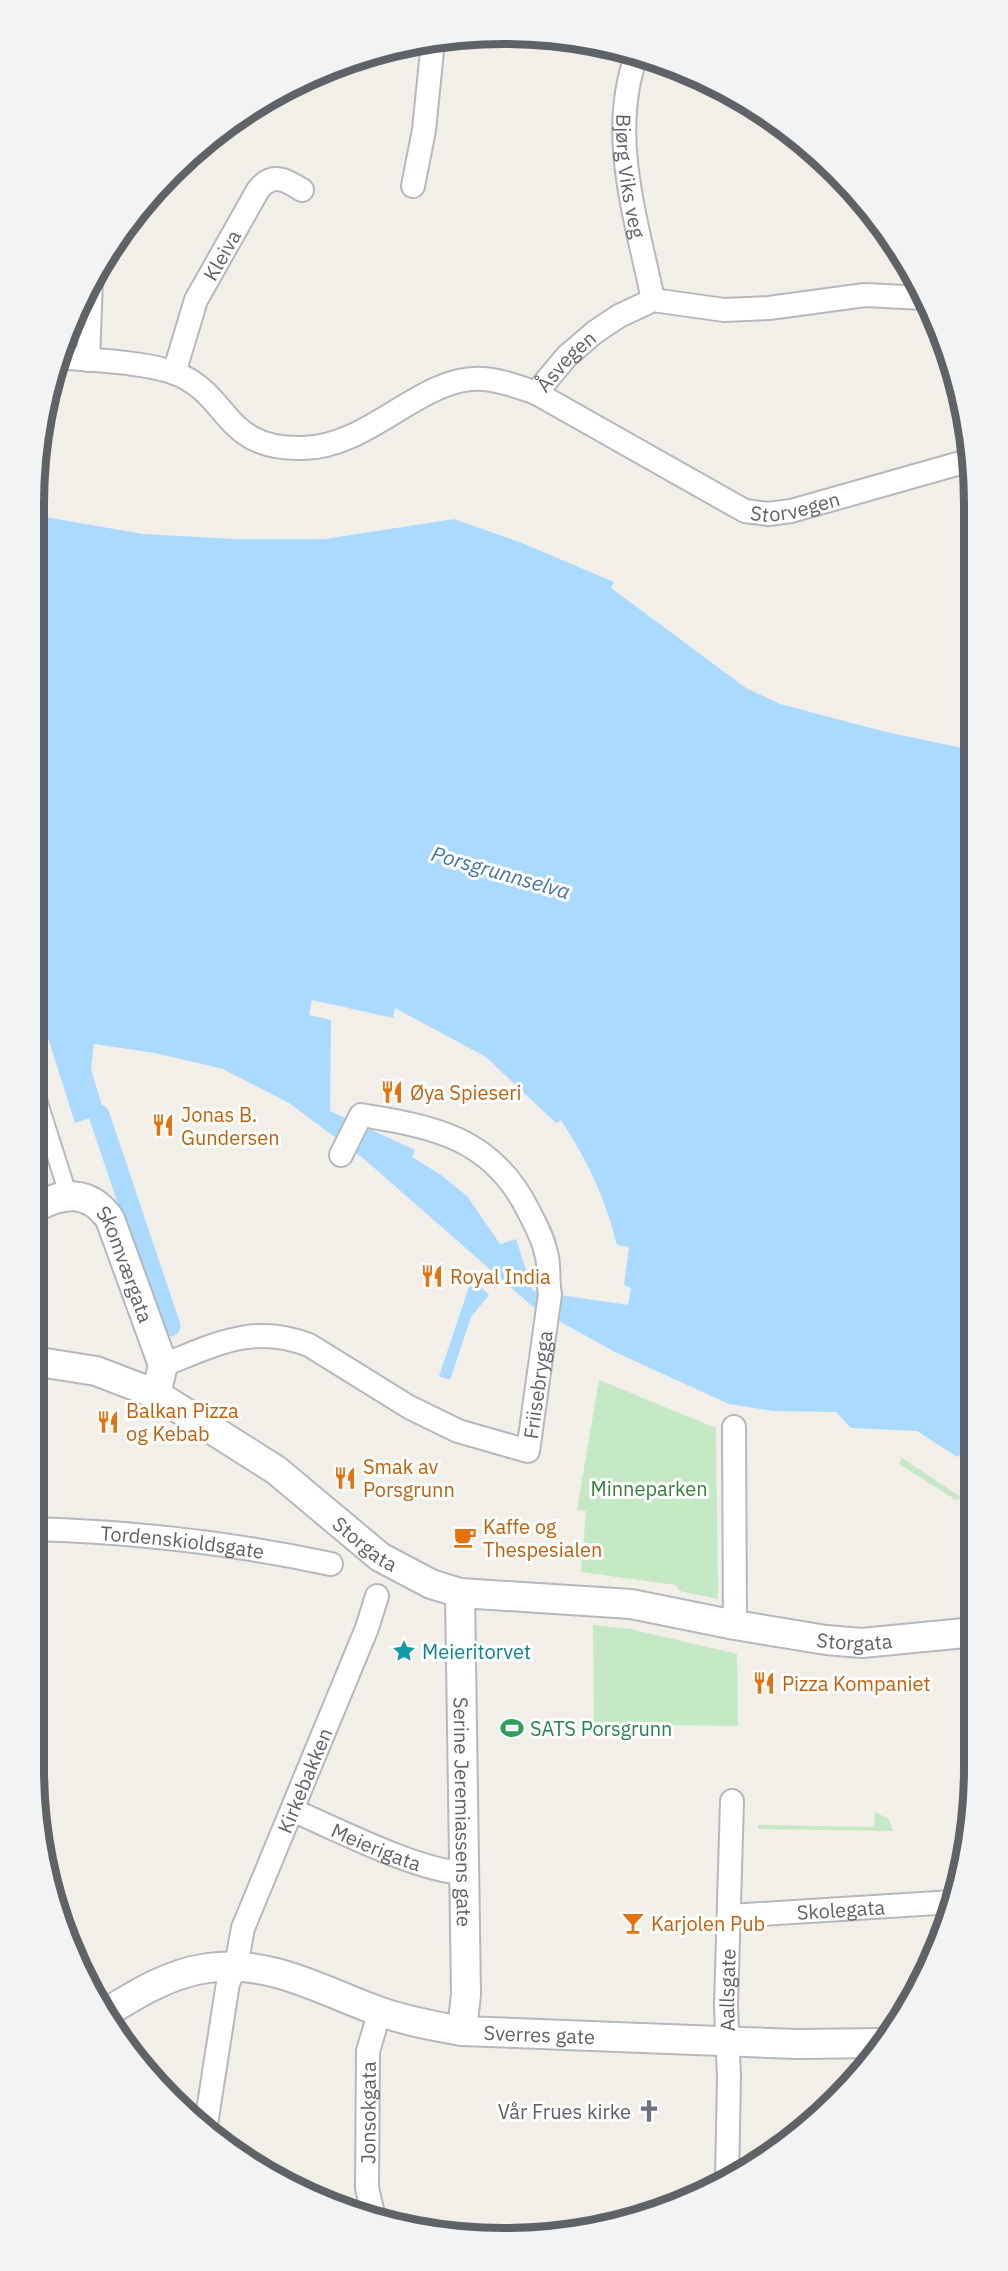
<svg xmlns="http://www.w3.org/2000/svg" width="1008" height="2271" font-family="'IBM Plex Sans',sans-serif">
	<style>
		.green { fill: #c5e8c5 }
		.water { fill: #aadaff; fill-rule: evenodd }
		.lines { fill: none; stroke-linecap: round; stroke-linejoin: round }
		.canal { stroke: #aadaff; stroke-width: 21 }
		.pedestrian-casing { stroke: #b5b8bc; stroke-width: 20 }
		.minor-casing { stroke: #b5b8bc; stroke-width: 26 }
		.tertiary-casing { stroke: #b5b8bc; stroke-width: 32 }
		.pedestrian { stroke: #fff; stroke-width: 16 }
		.minor { stroke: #fff; stroke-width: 22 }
		.tertiary { stroke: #fff; stroke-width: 28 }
		.labels { text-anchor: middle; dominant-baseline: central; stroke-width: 6; stroke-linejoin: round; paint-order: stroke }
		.street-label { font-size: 20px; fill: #5f6368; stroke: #fff }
		.food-label { font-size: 20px; fill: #c56008; stroke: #fff; text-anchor: start }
		.park-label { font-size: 20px; fill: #348238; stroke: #fff }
		.culture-label { font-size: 20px; fill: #0d838f; stroke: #fff; text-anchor: start }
		.leisure-label { font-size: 20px; fill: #27864d; stroke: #fff; text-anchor: start }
		.worship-label { font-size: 20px; fill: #5b616d; stroke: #fff; text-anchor: end }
		.water-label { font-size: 21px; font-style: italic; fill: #4174aa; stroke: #fff }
		.rim { fill: none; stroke: #5f6368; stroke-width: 8 }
	</style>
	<rect width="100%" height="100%" fill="#f1efe8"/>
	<g class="green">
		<polygon points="599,1380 716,1428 718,1599 680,1591 675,1585 581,1572 586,1511 577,1510"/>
		<polygon points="902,1458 962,1498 956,1500 899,1464"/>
		<polygon points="593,1625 630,1629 737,1654 738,1726 594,1724"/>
		<polygon points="875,1812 889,1819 893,1831 758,1829 758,1825 874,1827"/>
	</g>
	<g class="water">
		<path d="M 33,515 L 143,534 L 235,539 L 325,539 L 454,519 L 522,543 L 614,582 L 611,588 L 746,688 L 780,704 L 886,732 L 972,750 L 974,1446 L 957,1457 L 917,1431 L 851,1428 L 836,1412 L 773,1411 L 729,1404 L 615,1352 L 532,1306 L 364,1159 L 289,1103 L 223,1069 L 155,1053 L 94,1044 L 91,1069 L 104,1113 L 75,1123 L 41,1016 L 33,1016 ZM 312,1000 L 393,1018 L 395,1008 L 486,1057 L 556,1123 L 561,1120 C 588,1162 605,1197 617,1245 L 629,1247 L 624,1285 L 631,1288 L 628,1305 L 533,1291 L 516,1239 L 500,1244 L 467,1196 L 441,1175 L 412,1157 L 415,1150 L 330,1111 L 331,1020 L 309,1015 Z"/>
		<polygon points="472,1278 489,1295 471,1317 450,1380 439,1376"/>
	</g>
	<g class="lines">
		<polyline class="canal" points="99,1115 170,1326"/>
		<g class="pedestrian-casing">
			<polyline id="pedestrian" points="33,1084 68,1194"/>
		</g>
		<g class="minor-casing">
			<g id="minor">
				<path id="s1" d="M 637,54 C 607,134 637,220 653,300"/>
				<polyline points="413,186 424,130 433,41"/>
				<path id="s2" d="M 57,357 C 89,360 146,362 175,373 C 231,395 222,450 303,448 C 371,447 421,375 483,379 C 501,380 519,387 536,393 L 567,356 L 595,332 L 619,316 L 653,300 L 724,310 L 769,308 L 865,295 L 924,298"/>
				<polyline points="88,360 91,280"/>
				<path id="s3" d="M 174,373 L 196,300 L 258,190 C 272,172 285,179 302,190"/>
				<path id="s4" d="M 536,393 L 745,511 L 768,514 L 791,511 L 971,460"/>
				<path id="s5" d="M 163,1365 C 215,1345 253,1323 309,1345 L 409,1407 L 458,1431 L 528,1451 L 550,1294 C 547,1280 550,1265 546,1253 C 543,1237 535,1224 528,1210 C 492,1138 435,1127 361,1115 L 341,1155"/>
				<polyline points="734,1427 735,1625"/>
				<path id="s6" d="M 33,1529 C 134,1532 233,1543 331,1564"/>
				<path id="s7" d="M 292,1810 C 339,1830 413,1869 462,1873"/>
				<path id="s8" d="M 730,1916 L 953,1902"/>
				<path id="s9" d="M 206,2124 L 228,1983 L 236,1966 L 243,1928 L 367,1628 L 377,1596"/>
				<path id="s10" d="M 727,2180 L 729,2077 L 726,2006 L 732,1801"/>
				<path id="s11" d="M 373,2214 L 367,2188 L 368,2051 L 380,2011"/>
			</g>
		</g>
		<g class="tertiary-casing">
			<g id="tertiary">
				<path id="s12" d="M 33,1209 C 62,1192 89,1189 110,1219 L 163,1365 L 156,1394"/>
				<path id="s13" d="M 33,1361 L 96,1371 L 156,1394 L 276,1470 L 380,1557 L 431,1584 L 460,1593 L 631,1604 L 735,1625 L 826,1640 L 862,1643 L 975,1632"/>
				<path id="s14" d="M 460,1593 L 466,1994 L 462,2031"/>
				<path id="s15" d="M 104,2014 C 136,1994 170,1973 208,1968 C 269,1959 323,1991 378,2011 C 406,2021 433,2026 462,2031 L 797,2044 L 883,2043"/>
			</g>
		</g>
		<use href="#pedestrian" class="pedestrian"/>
		<use href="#minor" class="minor"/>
		<use href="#tertiary" class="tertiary"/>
	</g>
	<defs>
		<g id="restaurant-bare" transform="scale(1.8)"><path d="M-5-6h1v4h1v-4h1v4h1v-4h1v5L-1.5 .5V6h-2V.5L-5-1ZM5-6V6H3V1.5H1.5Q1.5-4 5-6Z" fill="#e8710a" stroke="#fff" stroke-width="2.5" paint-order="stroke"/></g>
		<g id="cafe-bare" transform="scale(1.8)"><path d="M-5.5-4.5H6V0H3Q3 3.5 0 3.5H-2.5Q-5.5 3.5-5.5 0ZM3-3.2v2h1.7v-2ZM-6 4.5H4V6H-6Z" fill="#e8710a" stroke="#fff" stroke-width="2.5" paint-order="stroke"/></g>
		<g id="sight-bare" transform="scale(1.8)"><path d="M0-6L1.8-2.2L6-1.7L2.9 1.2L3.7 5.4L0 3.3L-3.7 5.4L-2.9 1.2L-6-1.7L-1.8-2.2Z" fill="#0f9aa8" stroke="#fff" stroke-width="2.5" paint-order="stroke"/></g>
		<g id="stadium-bare" transform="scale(1.8)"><path d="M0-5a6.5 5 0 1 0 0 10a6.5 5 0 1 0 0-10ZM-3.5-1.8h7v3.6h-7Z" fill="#2e9e5b" stroke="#fff" stroke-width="2.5" paint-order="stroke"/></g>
		<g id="bar-bare" transform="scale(1.8)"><path d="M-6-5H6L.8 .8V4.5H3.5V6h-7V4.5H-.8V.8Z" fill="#e8710a" stroke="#fff" stroke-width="2.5" paint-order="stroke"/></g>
		<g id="church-bare" transform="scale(1.8)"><path d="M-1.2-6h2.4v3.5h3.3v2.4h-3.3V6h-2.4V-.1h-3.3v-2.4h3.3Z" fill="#6b7280" stroke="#fff" stroke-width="2.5" paint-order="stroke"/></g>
	</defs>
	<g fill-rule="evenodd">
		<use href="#restaurant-bare" x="392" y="1092"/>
		<use href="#restaurant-bare" x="163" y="1125"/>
		<use href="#restaurant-bare" x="432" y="1276"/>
		<use href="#restaurant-bare" x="108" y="1422"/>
		<use href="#restaurant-bare" x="345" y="1478"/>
		<use href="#cafe-bare" x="465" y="1537"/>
		<use href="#sight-bare" x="404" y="1651"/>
		<use href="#restaurant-bare" x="764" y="1683"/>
		<use href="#stadium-bare" x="512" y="1728"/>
		<use href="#bar-bare" x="633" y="1923"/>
		<use href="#church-bare" x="649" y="2111"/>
	</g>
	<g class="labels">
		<g class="street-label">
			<text stroke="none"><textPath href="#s1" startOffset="124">Bjørg Viks veg</textPath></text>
			<text stroke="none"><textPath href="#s3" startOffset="128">Kleiva</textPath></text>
			<text stroke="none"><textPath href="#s2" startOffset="568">Åsvegen</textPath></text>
			<text stroke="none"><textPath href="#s4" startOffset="291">Storvegen</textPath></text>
			<text stroke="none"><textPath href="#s12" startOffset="135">Skomværgata</textPath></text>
			<text stroke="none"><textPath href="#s5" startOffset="464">Friisebrygga</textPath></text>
			<text stroke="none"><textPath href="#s6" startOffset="150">Tordenskioldsgate</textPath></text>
			<text stroke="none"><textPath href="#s13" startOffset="386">Storgata</textPath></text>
			<text stroke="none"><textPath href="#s13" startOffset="892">Storgata</textPath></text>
			<text stroke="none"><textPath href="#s9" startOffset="360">Kirkebakken</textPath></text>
			<text stroke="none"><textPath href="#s14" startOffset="219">Serine Jeremiassens gate</textPath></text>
			<text stroke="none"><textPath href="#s7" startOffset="92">Meierigata</textPath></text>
			<text stroke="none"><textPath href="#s8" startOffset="111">Skolegata</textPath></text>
			<text stroke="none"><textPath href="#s10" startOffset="190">Aallsgate</textPath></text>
			<text stroke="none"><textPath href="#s15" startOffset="456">Sverres gate</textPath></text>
			<text stroke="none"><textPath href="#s11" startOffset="102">Jonsokgata</textPath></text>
		</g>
		<g class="food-label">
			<text x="410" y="1092">Øya Spieseri</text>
			<text x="181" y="1114">Jonas B.<tspan x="181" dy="23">Gundersen</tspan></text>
			<text x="450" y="1276">Royal India</text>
			<text x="126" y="1410">Balkan Pizza<tspan x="126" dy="23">og Kebab</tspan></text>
			<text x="363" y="1466">Smak av<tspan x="363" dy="23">Porsgrunn</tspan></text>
			<text x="483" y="1526">Kaffe og<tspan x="483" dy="23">Thespesialen</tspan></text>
			<text x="782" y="1683">Pizza Kompaniet</text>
			<text x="651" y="1923">Karjolen Pub</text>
		</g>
		<g class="park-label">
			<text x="649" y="1488">Minneparken</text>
		</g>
		<g class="culture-label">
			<text x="422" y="1651">Meieritorvet</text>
		</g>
		<g class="leisure-label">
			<text x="530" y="1728">SATS Porsgrunn</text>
		</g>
		<g class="worship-label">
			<text x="631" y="2111">Vår Frues kirke</text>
		</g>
		<g class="water-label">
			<text transform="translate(501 872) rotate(16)">Porsgrunnselva</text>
		</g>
	</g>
	<path d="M0 0H1008V2271H0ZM504 44H504A460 460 0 0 1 964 504V1768A460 460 0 0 1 504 2228H504A460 460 0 0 1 44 1768V504A460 460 0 0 1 504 44Z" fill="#f2f3f3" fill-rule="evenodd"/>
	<path class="rim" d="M504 44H504A460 460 0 0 1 964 504V1768A460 460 0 0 1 504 2228H504A460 460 0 0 1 44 1768V504A460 460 0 0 1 504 44Z"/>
</svg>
